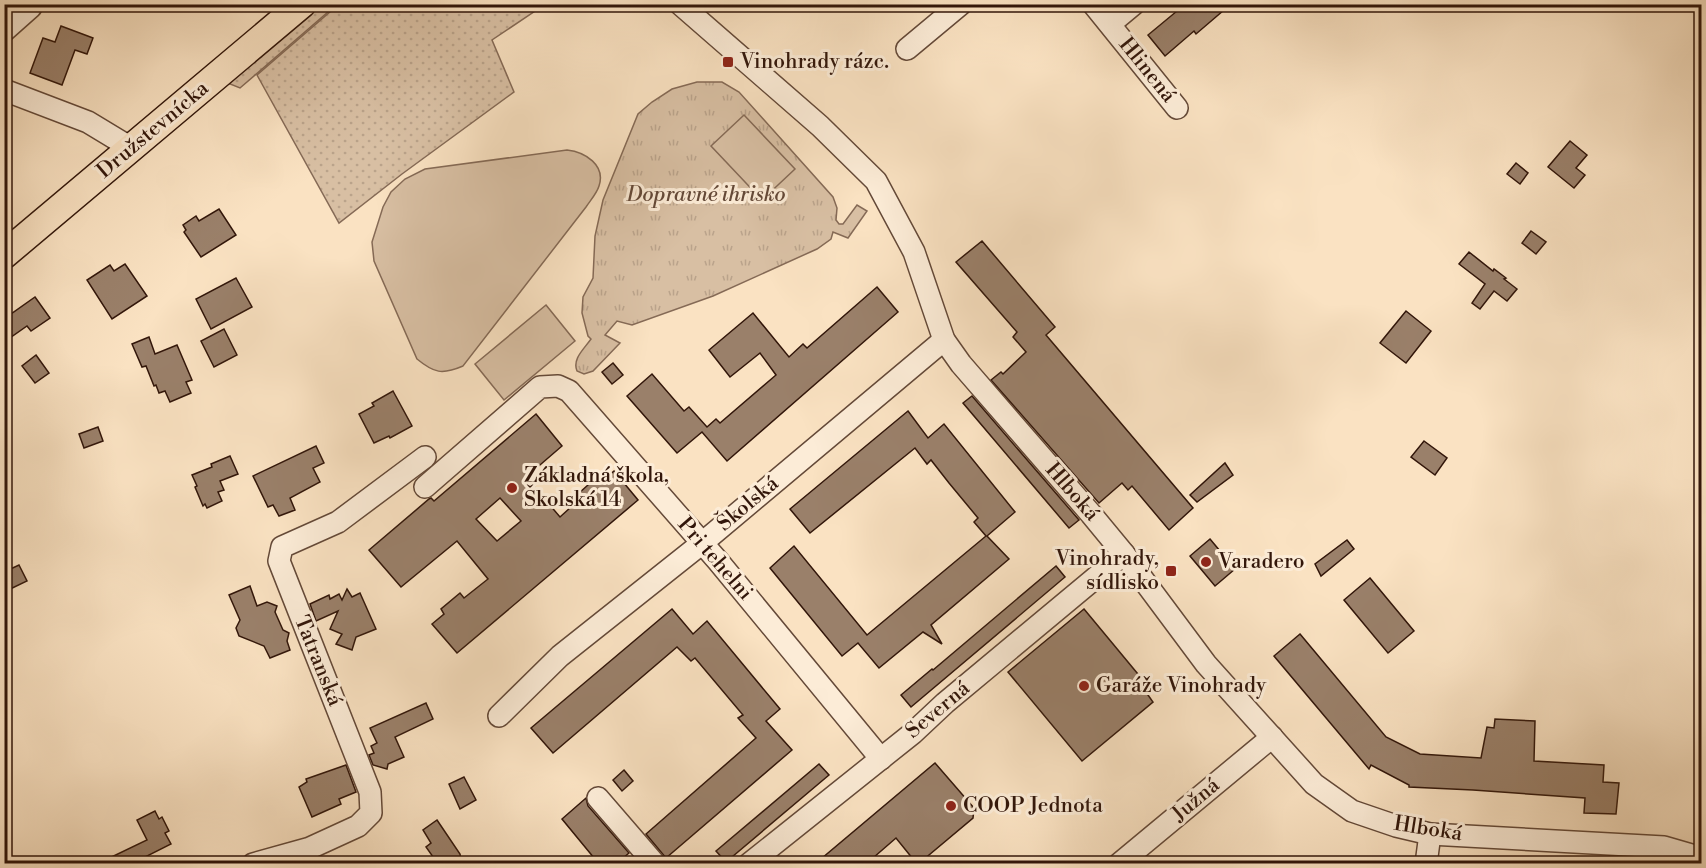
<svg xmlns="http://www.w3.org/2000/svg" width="1706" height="868" font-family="'Libre Bodoni',serif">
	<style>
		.grass { fill: url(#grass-dots); stroke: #856a56; stroke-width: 1.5 }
		.park { fill: url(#park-tufts); stroke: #856a56; stroke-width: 1.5 }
		.pitch { fill: #d8bfa3; stroke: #856a56; stroke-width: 1.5 }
		.building { fill: #9a806a; stroke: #32160a; stroke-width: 1.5; fill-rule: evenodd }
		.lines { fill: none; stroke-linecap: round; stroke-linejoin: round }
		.minor-casing { stroke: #644938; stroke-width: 24 }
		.major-casing { stroke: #32160a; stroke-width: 30 }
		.minor { stroke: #fcecd7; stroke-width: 21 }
		.major { stroke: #fae2c2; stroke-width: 27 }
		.poi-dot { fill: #8f2418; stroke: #fcecd7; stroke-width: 2 }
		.labels { text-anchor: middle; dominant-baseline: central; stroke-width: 6; stroke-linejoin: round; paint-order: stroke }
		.poi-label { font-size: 21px; fill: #32160a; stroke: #fcecd7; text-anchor: start }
		.street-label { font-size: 21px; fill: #32160a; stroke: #fcecd7 }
		.park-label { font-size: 21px; font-style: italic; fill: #644938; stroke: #fcecd7 }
	</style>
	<defs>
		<pattern id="grass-dots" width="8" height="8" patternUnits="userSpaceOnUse" patternTransform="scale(1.5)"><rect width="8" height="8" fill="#d8bfa3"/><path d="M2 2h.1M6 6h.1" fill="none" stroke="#baa38b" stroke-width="1.8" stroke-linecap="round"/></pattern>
		<pattern id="park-tufts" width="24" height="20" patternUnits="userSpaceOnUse" patternTransform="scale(1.5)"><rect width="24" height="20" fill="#d8bfa3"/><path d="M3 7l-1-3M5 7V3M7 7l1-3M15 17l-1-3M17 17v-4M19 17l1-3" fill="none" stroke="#baa38b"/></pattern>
	</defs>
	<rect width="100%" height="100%" fill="#fae2c2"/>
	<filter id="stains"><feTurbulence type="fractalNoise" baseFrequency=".00333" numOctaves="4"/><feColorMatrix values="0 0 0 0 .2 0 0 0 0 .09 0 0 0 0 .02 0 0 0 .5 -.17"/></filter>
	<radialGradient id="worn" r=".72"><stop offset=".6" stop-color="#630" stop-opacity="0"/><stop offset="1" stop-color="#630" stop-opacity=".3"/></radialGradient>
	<g class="grass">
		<polygon points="287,5 336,5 240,88 205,74"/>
		<polygon points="338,5 544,5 492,40 514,92 402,174 339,223 257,75"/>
	</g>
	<path class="park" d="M 697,82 L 722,82 L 739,92 L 833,197 L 837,208 L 836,220 L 839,224 L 843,224 L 857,205 L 867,211 L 848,238 L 833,232 L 831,239 L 817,249 L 713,296 L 632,325 L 617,321 L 605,335 L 620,343 L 593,371 L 584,374 L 577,371 C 572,359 584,349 591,339 L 588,336 L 582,313 L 583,297 L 593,278 L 595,236 L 603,200 L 638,114 L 652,102 L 672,89 Z"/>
	<g class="pitch">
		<polygon points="744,115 795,169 762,200 711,146"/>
		<path d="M 567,150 C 585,152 606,165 599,186 C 597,193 590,201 586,207 L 463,366 C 442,375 434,373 417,359 L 374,261 L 372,242 L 383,207 L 391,192 L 405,179 L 425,169 Z"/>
		<polygon points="546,305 575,341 504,400 475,364"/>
	</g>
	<g class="building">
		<polygon points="1171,4 1231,4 1196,34 1194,31 1165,56 1148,35 1177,11"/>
		<polygon points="61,26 93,38 87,54 75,50 62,85 30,73 43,38 55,42"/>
		<polygon points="1570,141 1587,155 1576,168 1585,175 1574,188 1548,167"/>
		<polygon points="1516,163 1528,173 1520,184 1507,174"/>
		<polygon points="219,209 236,235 201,257 184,232 186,230 183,225 196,216 199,221"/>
		<polygon points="1531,231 1546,242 1536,254 1522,243"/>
		<polygon points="982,241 1055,327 1046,335 1193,508 1169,530 1132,486 1128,490 1122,483 1099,503 991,380 1001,372 1003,374 1026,352 1013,337 1017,332 956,262"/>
		<polygon points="1469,252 1493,271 1494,269 1506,278 1504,279 1517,289 1507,301 1494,291 1480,309 1472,303 1485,284 1459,264"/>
		<polygon points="125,264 147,296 112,319 87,280 110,265 114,271"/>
		<polygon points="236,278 252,307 211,329 196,299"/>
		<polygon points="877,287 898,312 727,461 702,432 677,453 627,396 652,374 684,411 689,407 707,427 716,419 720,423 776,375 760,353 730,377 709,350 753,313 789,357 803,344 807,348"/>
		<polygon points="35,297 50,318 31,331 27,326 4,342 4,319"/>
		<polygon points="1406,311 1431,331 1406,363 1380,343"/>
		<polygon points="224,329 237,355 214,367 201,341"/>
		<polygon points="149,337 155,354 177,345 192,380 186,382 191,393 170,402 165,391 159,393 156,385 154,386 146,366 142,367 132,344"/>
		<polygon points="36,355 49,373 35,383 22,366"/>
		<polygon points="613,363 623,375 612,384 602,372"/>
		<polygon points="393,391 412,426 390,438 389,436 374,443 359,414 374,406 372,403"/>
		<polygon points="972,396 1079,520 1069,528 963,403"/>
		<polygon points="908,411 928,438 944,424 1015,512 987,536 1009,559 931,625 942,644 923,632 879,668 858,643 842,656 770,568 794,546 867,635 986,536 974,522 978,518 949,483 931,460 927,464 915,448 810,533 790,509"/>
		<path d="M 536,414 L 562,446 L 526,477 L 560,517 L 582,497 L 579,493 L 598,476 L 602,481 L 614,471 L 638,500 L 457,653 L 432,624 L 444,614 L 441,609 L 460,593 L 464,598 L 488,579 L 457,541 L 401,587 L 369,550 L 429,499 L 431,498 L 434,501 ZM 500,498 L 521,521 L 497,541 L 476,519 Z"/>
		<polygon points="98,427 103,441 84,448 79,434"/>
		<polygon points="1424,441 1447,458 1435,475 1411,457"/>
		<polygon points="316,446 324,463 313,468 320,482 290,498 295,510 279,516 273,505 268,507 253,476"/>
		<polygon points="230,456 238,474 220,481 224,490 218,492 222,501 207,508 205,504 203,506 195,487 197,486 192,475 212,467 211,464"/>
		<polygon points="1225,463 1233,475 1197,502 1190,495"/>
		<polygon points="1210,539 1235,569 1215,586 1190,556"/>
		<polygon points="1347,540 1354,549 1321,576 1315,564"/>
		<polygon points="19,565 27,581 4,592 4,572"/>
		<polygon points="1056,566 1065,577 911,707 901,695 932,669 933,670"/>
		<polygon points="1370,578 1414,631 1388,653 1344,600"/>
		<polygon points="250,586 257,606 267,602 277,606 275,612 283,630 289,633 287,641 290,650 270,658 264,646 239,636 236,628 240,620 229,595"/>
		<polygon points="347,589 352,597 360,593 376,629 356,637 352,650 336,644 342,634 330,629 338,611 316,621 310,604 329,595 330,599 339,594 342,600"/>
		<polygon points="672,609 693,634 707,621 780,709 766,721 792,750 666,858 646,834 756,738 738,718 743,715 695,658 691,661 677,647 553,753 531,728"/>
		<polygon points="1084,609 1152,691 1148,695 1153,702 1082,761 1008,672"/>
		<polygon points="1300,634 1386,737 1420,754 1481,758 1487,727 1494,728 1495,719 1535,721 1534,761 1604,765 1603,782 1619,783 1616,814 1584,813 1585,798 1473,790 1409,787 1409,785 1371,765 1369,769 1274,656"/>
		<polygon points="426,703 433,719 395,737 404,757 388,764 387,769 373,765 369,755 374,753 371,746 377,743 370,728"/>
		<polygon points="935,763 974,808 973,818 923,860 913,859 896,838 866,864 815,864"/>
		<polygon points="819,764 829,775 726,862 716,851"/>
		<polygon points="346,765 356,792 339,799 341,804 312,817 299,787 307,782 306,779"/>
		<polygon points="624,770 633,781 622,791 613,780"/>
		<polygon points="464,777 476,800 460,809 449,784"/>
		<polygon points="586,798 588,806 629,853 616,864 599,864 562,819"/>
		<polygon points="155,811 159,819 162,817 169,831 165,833 171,844 139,860 141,864 97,864 147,840 137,820"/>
		<polygon points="437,820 460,854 462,864 438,864 426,847 431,843 423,830"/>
	</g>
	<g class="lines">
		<g class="minor-casing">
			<g id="minor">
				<polyline points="680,4 820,126 876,181 914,252 944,340 961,364 1091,514 1124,554 1206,664 1314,784 1352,811 1396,826 1430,834 1664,847 1702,858"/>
				<polyline points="1093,4 1177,108"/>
				<polyline points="1110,24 1134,4"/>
				<polyline points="4,31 31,7"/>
				<polyline points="907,49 961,4"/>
				<polyline points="4,90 88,122 131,148"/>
				<polyline points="425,487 540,387 558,386 569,391 718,561 881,759"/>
				<polyline points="499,716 560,656 701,544 944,340"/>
				<polyline points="598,798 655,864"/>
				<polyline points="253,864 310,848 358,826 371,813 370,792 279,561 282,547 338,522 425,457"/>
				<polyline points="749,864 913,733 945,703 1124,554"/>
				<polyline points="1119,864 1272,737"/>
				<polyline points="1426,864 1430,834"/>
			</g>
		</g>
		<g class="major-casing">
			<polyline id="major" points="4,255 302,4"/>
		</g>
		<use href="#minor" class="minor"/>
		<use href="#major" class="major"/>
	</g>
	<g class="poi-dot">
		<rect x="722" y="56" width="12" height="12" rx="3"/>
		<circle cx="512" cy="488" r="6"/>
		<circle cx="1206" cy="562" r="6"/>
		<rect x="1165" y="565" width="12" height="12" rx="3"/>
		<circle cx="1084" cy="686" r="6"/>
		<circle cx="951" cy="806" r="6"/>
	</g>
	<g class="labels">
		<g class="poi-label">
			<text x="740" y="62">Vinohrady rázc.</text>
			<text x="524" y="476">Základná škola,<tspan x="524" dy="24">Školská 14</tspan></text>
			<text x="1159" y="559" text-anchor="end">Vinohrady,<tspan x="1159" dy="24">sídlisko</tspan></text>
			<text x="1218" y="562">Varadero</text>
			<text x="1096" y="686">Garáže Vinohrady</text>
			<text x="963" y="806">COOP Jednota</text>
		</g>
		<g class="street-label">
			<text transform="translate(1147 70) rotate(51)">Hlinená</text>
			<text transform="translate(153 130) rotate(-40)">Družstevnícka</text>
			<text transform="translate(1072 492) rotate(49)">Hlboká</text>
			<text transform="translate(748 504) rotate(-40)">Školská</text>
			<text transform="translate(715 559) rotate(49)">Pri tehelni</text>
			<text transform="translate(318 661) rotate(68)">Tatranská</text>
			<text transform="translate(938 710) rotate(-40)">Severná</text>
			<text transform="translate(1196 800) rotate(-40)">Južná</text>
			<text transform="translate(1428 829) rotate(9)">Hlboká</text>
		</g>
		<g class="park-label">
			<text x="706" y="195">Dopravné ihrisko</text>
		</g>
	</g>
	<rect width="1706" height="868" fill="none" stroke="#fae2c2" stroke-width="24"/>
	<rect x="6" y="6" width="1694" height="856" fill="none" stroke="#32160a" stroke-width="3"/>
	<rect x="12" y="12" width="1682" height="844" fill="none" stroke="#32160a" stroke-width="1.5"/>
	<rect width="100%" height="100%" filter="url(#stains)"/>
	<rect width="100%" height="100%" fill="url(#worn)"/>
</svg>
